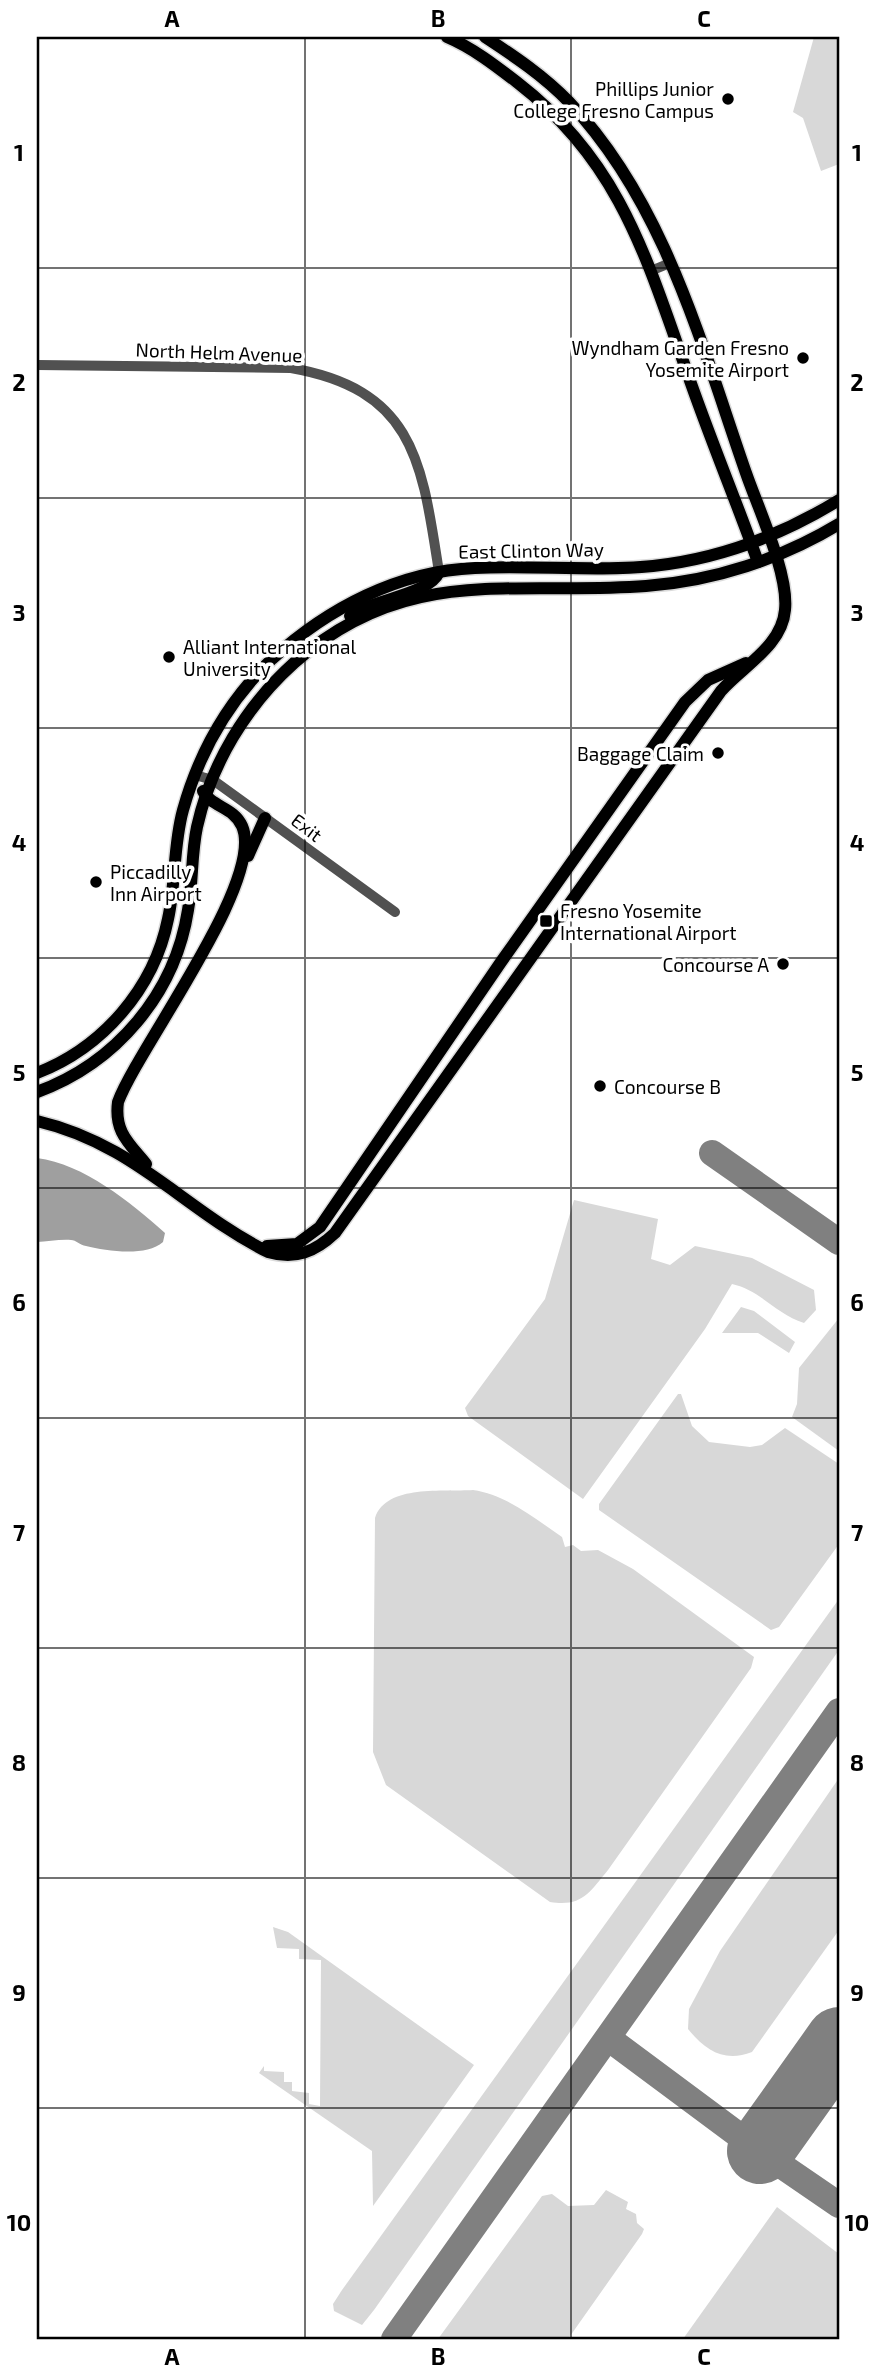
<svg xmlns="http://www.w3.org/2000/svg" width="876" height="2376" font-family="'Exo 2',sans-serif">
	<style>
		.green { fill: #d8d8d8 }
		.water { fill: #9f9f9f }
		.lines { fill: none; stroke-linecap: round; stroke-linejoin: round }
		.taxiway { stroke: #808080; stroke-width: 26 }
		.runway { stroke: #808080; stroke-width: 66 }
		.major-casing { stroke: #dbdbdb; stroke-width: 15 }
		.minor { stroke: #515151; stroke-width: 10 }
		.major { stroke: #000; stroke-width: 12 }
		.grid { fill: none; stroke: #000; stroke-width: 2; stroke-opacity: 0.55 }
		.poi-dot { fill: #000; stroke: #fff; stroke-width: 2.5 }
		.labels { text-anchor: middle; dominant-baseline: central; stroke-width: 7; stroke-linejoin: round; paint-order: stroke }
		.poi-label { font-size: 19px; fill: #000; stroke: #fff; text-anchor: end }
		.street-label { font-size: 19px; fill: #000; stroke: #fff }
		.neatline { fill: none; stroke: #000; stroke-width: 2.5 }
		.grid-label { font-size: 23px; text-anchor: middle; font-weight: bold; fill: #000 }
	</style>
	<rect width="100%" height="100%" fill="#fff"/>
	<g class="green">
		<polygon points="814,37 839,37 839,164 821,171 803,118 793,112"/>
		<path d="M 574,1200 L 658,1219 L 651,1259 L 670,1265 L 695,1246 L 752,1258 L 814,1290 L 816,1310 L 804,1323 C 776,1314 760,1290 732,1284 L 705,1329 L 583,1499 L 468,1416 L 465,1408 L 545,1299 Z"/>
		<polygon points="741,1307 754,1311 795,1342 789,1353 758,1333 722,1333"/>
		<polygon points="839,1318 839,1451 792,1417 797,1404 799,1368"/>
		<polygon points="678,1394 681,1394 692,1426 709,1442 750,1447 762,1445 785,1428 839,1464 839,1544 779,1627 771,1630 599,1510 599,1504"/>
		<path d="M 473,1490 C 507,1495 534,1518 562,1537 L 565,1547 L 573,1545 L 581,1551 L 598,1550 L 633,1569 L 754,1657 L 751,1668 L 608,1870 C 589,1893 582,1907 550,1902 L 386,1785 L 373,1752 L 375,1518 C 386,1484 444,1492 473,1490 Z"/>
		<polygon points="839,1599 839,1650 374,2310 362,2325 334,2311 333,2304 342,2290"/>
		<path d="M 839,1778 L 839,1930 L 752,2052 C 724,2063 705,2050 688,2029 L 689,2009 L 720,1951 Z"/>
		<polygon points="273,1927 288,1932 474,2065 373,2206 372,2151 259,2073 264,2066 264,2071 284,2072 284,2082 292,2082 292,2091 309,2093 309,2104 320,2106 321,1960 299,1959 299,1949 277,1948"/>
		<polygon points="606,2190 628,2202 626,2209 636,2214 637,2223 644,2229 642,2234 568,2339 438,2339 542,2196 552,2194 568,2206 594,2205"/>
		<polygon points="777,2207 839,2254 839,2339 683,2339"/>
	</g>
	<path class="water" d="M 37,1158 C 84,1164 130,1202 165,1233 L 163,1242 C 146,1257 107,1251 86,1246 C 80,1245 76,1240 71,1240 C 60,1239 47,1242 37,1242 Z"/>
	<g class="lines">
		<g class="taxiway">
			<polyline points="712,1153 839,1242"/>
			<polyline points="608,2038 760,2151 839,2205"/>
			<polyline points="394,2339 839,1711"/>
		</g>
		<polyline class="runway" points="760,2151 839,2040"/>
		<g class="major-casing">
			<g id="major">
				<path d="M 447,37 C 473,48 496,66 518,83 C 620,162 646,257 687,372 C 709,436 735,498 758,562"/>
				<path d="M 350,616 C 373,599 429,595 439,572"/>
				<polyline points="248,856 265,818"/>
				<path d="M 37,1073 C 102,1048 154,989 168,919 C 176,883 173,846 183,810 C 199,753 229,700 272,659 C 328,608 399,571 475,568 C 534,565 594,572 653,566 C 719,559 782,535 839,500"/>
				<path d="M 37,1092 C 116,1063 175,994 188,910 C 193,882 191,855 197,827 C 211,764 246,706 294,663 C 407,563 512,596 646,586 C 714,581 781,559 839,524"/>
				<path d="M 37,1121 C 135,1144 183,1209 268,1252 C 295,1260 315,1252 335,1233 L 721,691 C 743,666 782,646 785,610 C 789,574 758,508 746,473 C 701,344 665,203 569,102 C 544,76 514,56 485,37"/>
				<path d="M 146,1164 C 129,1143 114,1132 118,1102 C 139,1046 266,880 242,826 C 234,807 211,807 203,791"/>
				<polyline points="267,1246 297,1244 320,1227 501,962 685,702 708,680 746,663"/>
			</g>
		</g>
		<g class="minor">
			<polyline points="653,270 670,263"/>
			<path d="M 37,365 L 291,368 C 416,390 422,464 439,572"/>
			<polyline points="195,775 213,780 395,912"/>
		</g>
		<use href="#major" class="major"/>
	</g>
	<path class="grid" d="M 305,37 L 305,2339M 571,37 L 571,2339M 37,268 L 839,268M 37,498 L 839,498M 37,728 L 839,728M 37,958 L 839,958M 37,1188 L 839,1188M 37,1418 L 839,1418M 37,1648 L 839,1648M 37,1878 L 839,1878M 37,2108 L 839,2108"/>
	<g class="poi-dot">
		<circle cx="728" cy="99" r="7"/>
		<circle cx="803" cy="358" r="7"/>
		<circle cx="169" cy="657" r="7"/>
		<circle cx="718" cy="753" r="7"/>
		<circle cx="96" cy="882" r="7"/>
		<rect x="539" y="914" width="14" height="14" rx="3.5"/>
		<circle cx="783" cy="964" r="7"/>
		<circle cx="600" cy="1086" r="7"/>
	</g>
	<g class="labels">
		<g class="poi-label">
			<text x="714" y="88">Phillips Junior<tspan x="714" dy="22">College Fresno Campus</tspan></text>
			<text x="789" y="347">Wyndham Garden Fresno<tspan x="789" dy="22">Yosemite Airport</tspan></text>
			<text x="183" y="646" text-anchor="start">Alliant International<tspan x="183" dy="22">University</tspan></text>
			<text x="704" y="753">Baggage Claim</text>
			<text x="110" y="871" text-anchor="start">Piccadilly<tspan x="110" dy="22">Inn Airport</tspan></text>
			<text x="560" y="910" text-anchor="start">Fresno Yosemite<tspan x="560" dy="22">International Airport</tspan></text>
			<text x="769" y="964">Concourse A</text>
			<text x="614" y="1086" text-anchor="start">Concourse B</text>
		</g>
		<g class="street-label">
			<text transform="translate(219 352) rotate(2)">North Helm Avenue</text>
			<text transform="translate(531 550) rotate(-1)">East Clinton Way</text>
			<text transform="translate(307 827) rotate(37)">Exit</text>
		</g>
	</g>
	<rect width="876" height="2376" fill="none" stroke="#ffffff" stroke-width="77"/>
	<rect x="38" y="38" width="800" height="2300" class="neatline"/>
	<g class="grid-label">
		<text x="172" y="27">A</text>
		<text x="438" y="27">B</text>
		<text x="704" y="27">C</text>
		<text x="19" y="161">1</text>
		<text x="857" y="161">1</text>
		<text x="19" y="391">2</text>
		<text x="857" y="391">2</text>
		<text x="19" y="621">3</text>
		<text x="857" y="621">3</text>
		<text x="19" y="851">4</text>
		<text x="857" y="851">4</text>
		<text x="19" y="1081">5</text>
		<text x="857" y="1081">5</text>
		<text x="19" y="1311">6</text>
		<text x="857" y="1311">6</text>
		<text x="19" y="1541">7</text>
		<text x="857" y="1541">7</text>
		<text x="19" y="1771">8</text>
		<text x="857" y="1771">8</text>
		<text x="19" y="2001">9</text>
		<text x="857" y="2001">9</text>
		<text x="19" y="2231">10</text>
		<text x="857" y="2231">10</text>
		<text x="172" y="2365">A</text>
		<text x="438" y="2365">B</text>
		<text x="704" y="2365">C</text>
	</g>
</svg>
